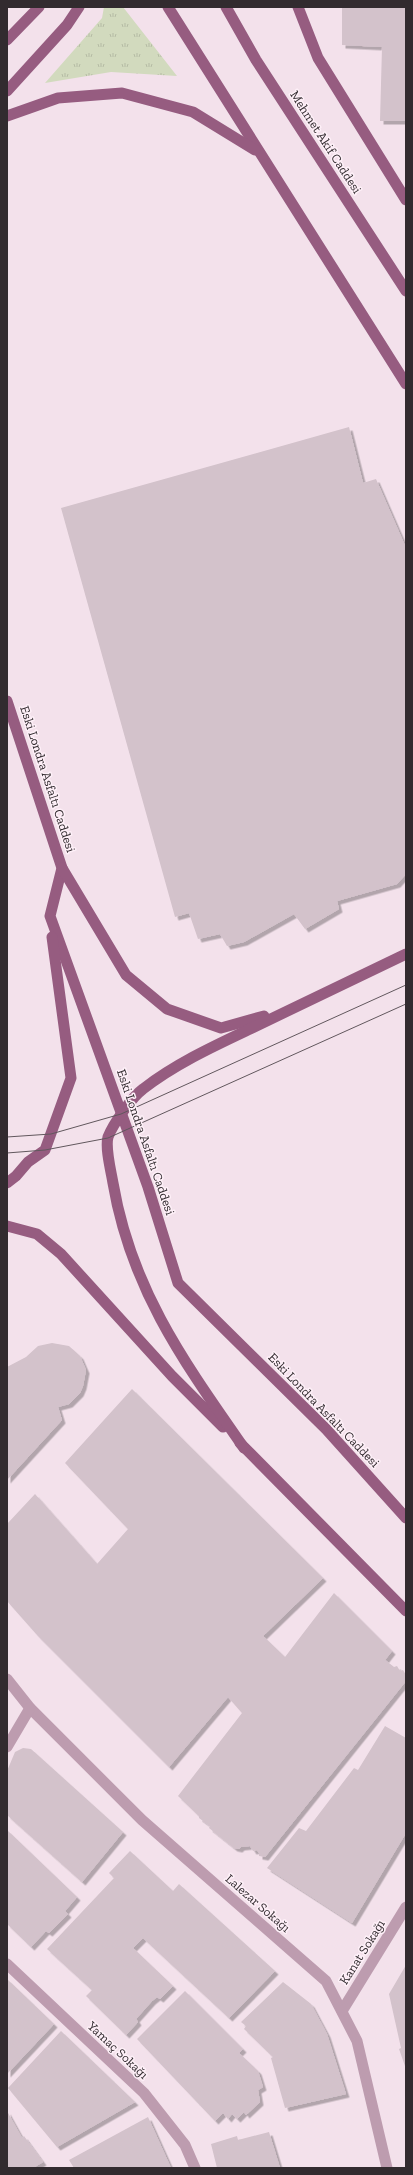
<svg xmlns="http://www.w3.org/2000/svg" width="413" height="2175" font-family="'Zilla Slab',serif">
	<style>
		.grass { fill: url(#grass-tufts) }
		.building { fill: #d3c2cb; filter: url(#shadow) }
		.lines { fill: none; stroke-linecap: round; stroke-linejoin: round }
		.minor { stroke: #bd9caf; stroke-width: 11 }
		.primary { stroke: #965c80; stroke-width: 11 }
		.tram { stroke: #61575d; stroke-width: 1 }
		.labels { text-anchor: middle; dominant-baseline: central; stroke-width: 3; stroke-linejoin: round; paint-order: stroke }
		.street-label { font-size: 13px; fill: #322b2f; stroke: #fef0f8 }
	</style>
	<defs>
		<pattern id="grass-tufts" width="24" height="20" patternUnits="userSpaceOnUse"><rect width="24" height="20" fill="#d2dabe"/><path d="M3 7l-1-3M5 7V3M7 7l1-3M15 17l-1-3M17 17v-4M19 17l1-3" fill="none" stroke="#b5bba4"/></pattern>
		<filter id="shadow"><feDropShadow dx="3.5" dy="3.5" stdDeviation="0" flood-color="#0004"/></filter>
	</defs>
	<rect width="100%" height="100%" fill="#f3e1eb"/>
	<polygon class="grass" points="104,7 123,7 177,76 111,72 45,83 102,18"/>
	<g class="building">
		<polygon points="342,7 406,7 406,121 380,121 382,47 342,45"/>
		<polygon points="349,427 363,483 376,479 406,548 406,874 397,884 337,901 339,909 305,929 294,914 244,942 227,946 220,934 198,939 189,913 175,917 61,508"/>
		<polygon points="52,1343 69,1346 80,1356 86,1370 83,1386 80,1393 69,1404 58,1407 62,1420 7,1480 7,1367 26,1357 38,1346"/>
		<polygon points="132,1389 323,1578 263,1636 285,1657 334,1593 392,1651 385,1660 394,1667 397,1666 400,1671 403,1670 406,1675 406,1681 265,1857 259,1856 259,1853 257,1850 253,1851 250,1846 241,1847 239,1849 234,1848 209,1828 210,1826 199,1818 199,1816 178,1796 242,1713 228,1697 169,1767 38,1636 7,1601 7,1524 35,1494 97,1564 128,1529 65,1463"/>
		<polygon points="385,1726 406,1738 406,1833 352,1923 267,1868 299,1828 306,1831 354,1768 358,1770"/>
		<polygon points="23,1748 31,1749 123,1832 82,1882 7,1815 7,1771 15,1752"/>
		<polygon points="7,1830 77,1897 65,1911 68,1914 49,1933 46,1931 31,1947 7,1924"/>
		<polygon points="130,1851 173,1891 179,1884 275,1971 229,2018 143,1938 133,1948 173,1986 160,1999 157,1997 152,2001 136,2019 138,2022 126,2035 86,1996 92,1990 47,1949 114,1878 109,1873"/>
		<polygon points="406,1965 406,2069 399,2049 401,2048 389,1994"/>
		<polygon points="7,1979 54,2024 7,2074"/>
		<polygon points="283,1982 311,2004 327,2034 346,2094 285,2108 271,2058 273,2057 244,2029 246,2026 241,2022"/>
		<polygon points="185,1991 243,2049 239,2053 258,2071 263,2087 258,2090 260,2102 246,2115 244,2112 237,2119 232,2114 228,2119 223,2113 215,2121 137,2039"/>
		<polygon points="61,2031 135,2102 57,2147 8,2088"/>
		<polygon points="7,2111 22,2138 24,2136 43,2162 33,2168 7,2168"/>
		<polygon points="148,2117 171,2168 74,2168 69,2160"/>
		<polygon points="269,2132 280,2168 217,2168 211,2144 237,2136 238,2140"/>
	</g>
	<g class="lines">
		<g class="minor">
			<polyline points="7,1679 30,1708 142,1820 326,1981 357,2041 387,2168"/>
			<polyline points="7,1747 30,1708"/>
			<polyline points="7,1964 144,2093 185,2145 195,2168"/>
			<polyline points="342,2011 406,1907"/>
		</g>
		<g class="primary">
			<polyline points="168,7 406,384"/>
			<polyline points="226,7 256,60 406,291"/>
			<polyline points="298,7 318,58 406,200"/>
			<polyline points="7,40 39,7"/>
			<polyline points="7,91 67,25 79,7"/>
			<polyline points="7,116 58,98 122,93 193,112 255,150"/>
			<polyline points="7,701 62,868 50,916 148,1187 178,1283 326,1429 406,1518"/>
			<polyline points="62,868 126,975 167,1009 221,1028 264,1016"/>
			<polyline points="7,1183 16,1176 28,1162 45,1150 71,1078 52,937"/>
			<polyline points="7,1226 37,1234 61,1254 172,1376 223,1427"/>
			<polyline points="240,1443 406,1611"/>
			<path d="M 244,1448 C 184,1362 131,1289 113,1183 C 111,1171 105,1148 108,1137 C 113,1124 132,1097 143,1089 C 175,1064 214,1046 250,1029 C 302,1004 354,979 406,954"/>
		</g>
		<g class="tram">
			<polyline points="7,1137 51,1134 121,1114 406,985"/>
			<polyline points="7,1153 45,1150 108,1138 406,1004"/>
		</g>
	</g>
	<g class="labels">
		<g class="street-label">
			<text transform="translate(326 142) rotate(57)">Mehmet Akif Caddesi</text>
			<text transform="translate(48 779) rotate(72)">Eski Londra Asfaltı Caddesi</text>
			<text transform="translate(146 1142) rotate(71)">Eski Londra Asfaltı Caddesi</text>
			<text transform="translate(324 1410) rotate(46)">Eski Londra Asfaltı Caddesi</text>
			<text transform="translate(258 1903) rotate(41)">Lalezar Sokağı</text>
			<text transform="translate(362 1952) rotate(-58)">Kanat Sokağı</text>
			<text transform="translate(118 2050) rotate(43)">Yamaç Sokağı</text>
		</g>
	</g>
	<rect width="413" height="2175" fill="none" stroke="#322b2f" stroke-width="16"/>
</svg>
